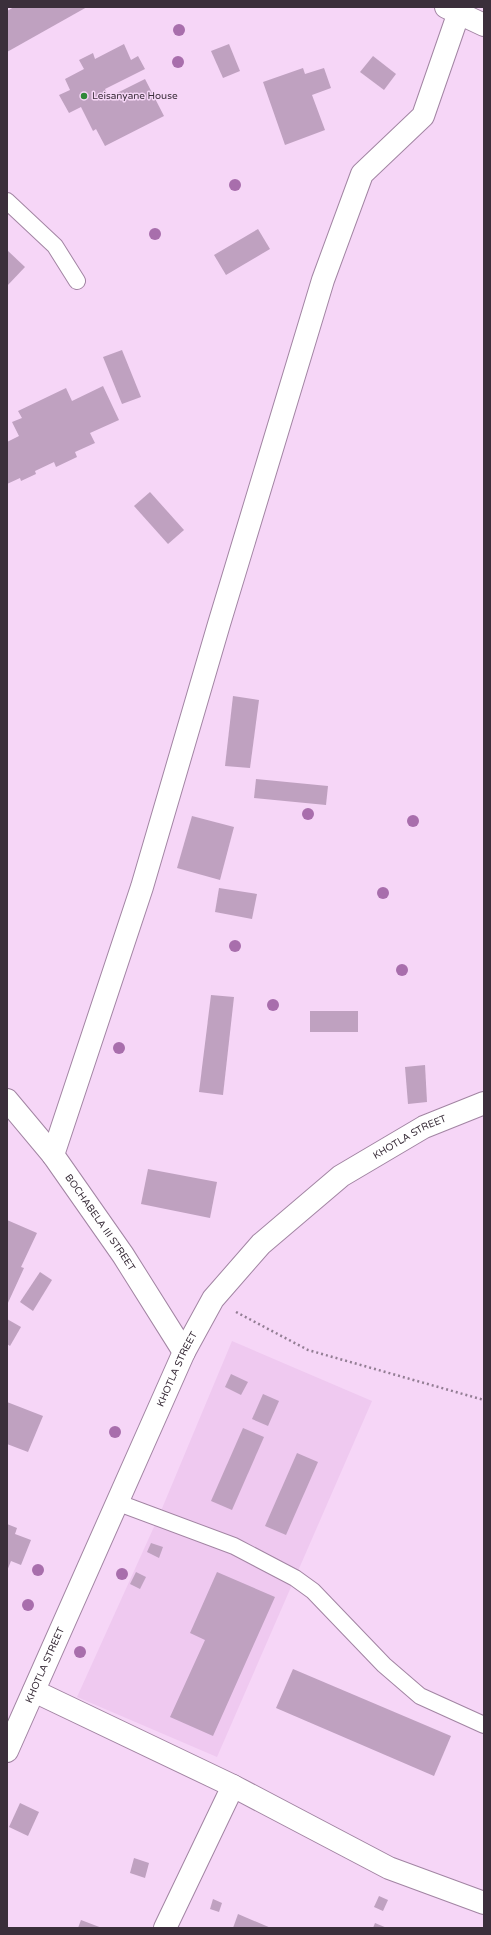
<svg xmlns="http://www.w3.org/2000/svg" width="491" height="1935" font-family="'Varela Round',sans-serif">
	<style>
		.built { fill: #efc9f0 }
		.building { fill: #bfa1c0 }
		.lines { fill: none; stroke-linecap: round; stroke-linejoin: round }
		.lane-casing { stroke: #a285a3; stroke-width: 18 }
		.street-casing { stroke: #a285a3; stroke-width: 24 }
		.secondary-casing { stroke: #a285a3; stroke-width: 24 }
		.path { stroke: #937e94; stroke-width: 2.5; stroke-dasharray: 2 3; stroke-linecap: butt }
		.lane { stroke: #fff; stroke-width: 16 }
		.street { stroke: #fff; stroke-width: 22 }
		.secondary { stroke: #fff; stroke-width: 22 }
		.tree { fill: #a86eac }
		.poi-dot { fill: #2f8839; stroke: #f6d6f7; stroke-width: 1.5 }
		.labels { text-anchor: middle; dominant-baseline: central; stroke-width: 3; stroke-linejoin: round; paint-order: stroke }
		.poi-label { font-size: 10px; fill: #3b2f3b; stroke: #f6d6f7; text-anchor: start }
		.street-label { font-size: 10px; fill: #3b2f3b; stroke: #f6d6f7 }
	</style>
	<rect width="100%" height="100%" fill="#f6d6f7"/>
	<polygon class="built" points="232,1341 372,1401 217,1757 77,1697 158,1518"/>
	<g class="building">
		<polygon points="14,7 87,7 7,52 7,11"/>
		<polygon points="124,44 131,60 138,56 145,69 105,89 109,97 145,79 164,116 105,146 96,129 93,131 81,107 69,113 59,95 70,90 65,79 84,69 79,60 93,53 95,59"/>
		<polygon points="229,44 240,71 223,78 211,51"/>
		<polygon points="373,56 396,74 384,90 360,72"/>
		<polygon points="303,68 305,74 324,68 331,88 312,95 325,130 285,145 263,82"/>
		<polygon points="258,229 270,249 226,275 214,255"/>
		<polygon points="7,250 25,267 7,286"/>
		<polygon points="122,350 141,397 122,404 103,357"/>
		<polygon points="103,386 119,420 90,433 95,443 75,452 77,457 56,467 54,462 35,471 36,474 21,481 20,478 7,484 7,442 19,436 12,422 22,418 18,411 66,388 72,401"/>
		<polygon points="150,492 184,530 168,544 134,506"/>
		<polygon points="233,696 259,700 250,768 225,766"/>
		<polygon points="256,779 328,786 326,805 254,798"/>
		<polygon points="192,816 234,827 220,880 177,868"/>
		<polygon points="219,888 257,894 252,919 215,912"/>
		<polygon points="211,995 234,997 223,1095 199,1092"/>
		<rect x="310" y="1011" width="48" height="21"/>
		<polygon points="425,1065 427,1102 408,1104 405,1067"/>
		<polygon points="148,1169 217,1182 210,1218 141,1204"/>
		<polygon points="7,1220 37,1233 21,1267 24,1268 7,1305"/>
		<polygon points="40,1272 52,1280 33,1311 20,1302"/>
		<polygon points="7,1319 21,1327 10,1346 7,1344"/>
		<polygon points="231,1374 248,1382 241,1395 225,1387"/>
		<polygon points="263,1394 279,1401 268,1426 252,1419"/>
		<polygon points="7,1402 43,1416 28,1452 7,1444"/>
		<polygon points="243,1428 264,1437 232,1510 211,1501"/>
		<polygon points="297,1453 318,1462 286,1535 265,1526"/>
		<polygon points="7,1524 17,1528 15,1534 31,1540 21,1565 11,1561 7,1571"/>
		<polygon points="151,1543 163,1547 159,1558 147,1552"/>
		<polygon points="136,1572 146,1577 140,1589 130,1584"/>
		<polygon points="217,1572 275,1597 213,1736 170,1717 205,1640 190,1633"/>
		<polygon points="293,1669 451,1736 434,1776 276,1708"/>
		<polygon points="20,1803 39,1812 28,1836 9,1827"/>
		<polygon points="134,1858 149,1863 145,1878 130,1873"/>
		<polygon points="379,1896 388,1900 383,1911 374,1907"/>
		<polygon points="213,1899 222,1903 219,1912 210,1909"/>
		<polygon points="238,1914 271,1928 233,1928"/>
		<polygon points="81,1920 102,1928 78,1928"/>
		<polygon points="375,1923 387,1928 373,1928"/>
	</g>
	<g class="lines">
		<g class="lane-casing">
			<g id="lane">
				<polyline points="7,201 55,246 77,281"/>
				<polyline points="116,1502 234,1546 295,1578 313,1591 384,1665 420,1696 484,1725"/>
			</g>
		</g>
		<g class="street-casing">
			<g id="street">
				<polyline points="446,7 484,25"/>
				<polyline points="53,1155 142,887 219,624 323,280 362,174 423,116 459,12"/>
				<polyline points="34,1691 233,1786 389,1868 484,1903"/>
				<polyline points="165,1928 233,1786"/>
			</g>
		</g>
		<g class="secondary-casing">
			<g id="secondary">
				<path id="s1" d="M 7,1100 L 53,1155 L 123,1255 L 184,1352"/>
				<path id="s2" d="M 7,1751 L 184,1352 L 213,1299 L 261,1244 L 341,1176 L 424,1127 L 484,1103"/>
			</g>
		</g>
		<polyline class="path" points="236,1312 308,1350 484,1400"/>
		<use href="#lane" class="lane"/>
		<use href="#street" class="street"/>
		<use href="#secondary" class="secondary"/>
	</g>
	<g class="tree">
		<circle cx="179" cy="30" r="6"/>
		<circle cx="178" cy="62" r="6"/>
		<circle cx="235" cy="185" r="6"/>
		<circle cx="155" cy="234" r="6"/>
		<circle cx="308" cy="814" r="6"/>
		<circle cx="413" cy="821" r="6"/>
		<circle cx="383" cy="893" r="6"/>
		<circle cx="235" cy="946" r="6"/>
		<circle cx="402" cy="970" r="6"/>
		<circle cx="273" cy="1005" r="6"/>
		<circle cx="119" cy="1048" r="6"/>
		<circle cx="115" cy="1432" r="6"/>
		<circle cx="38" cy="1570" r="6"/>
		<circle cx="122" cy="1574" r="6"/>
		<circle cx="28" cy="1605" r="6"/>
		<circle cx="80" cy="1652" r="6"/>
	</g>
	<circle class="poi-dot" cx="84" cy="96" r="4"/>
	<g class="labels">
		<g class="poi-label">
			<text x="92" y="96">Leisanyane House</text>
		</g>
		<g class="street-label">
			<text stroke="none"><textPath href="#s2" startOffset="754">KHOTLA STREET</textPath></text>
			<text stroke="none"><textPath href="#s1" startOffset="154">BOCHABELA III STREET</textPath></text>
			<text stroke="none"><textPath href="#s2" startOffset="418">KHOTLA STREET</textPath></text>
			<text stroke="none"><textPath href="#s2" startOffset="94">KHOTLA STREET</textPath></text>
		</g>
	</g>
	<rect width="491" height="1935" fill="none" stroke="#3b2f3b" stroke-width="16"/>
</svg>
